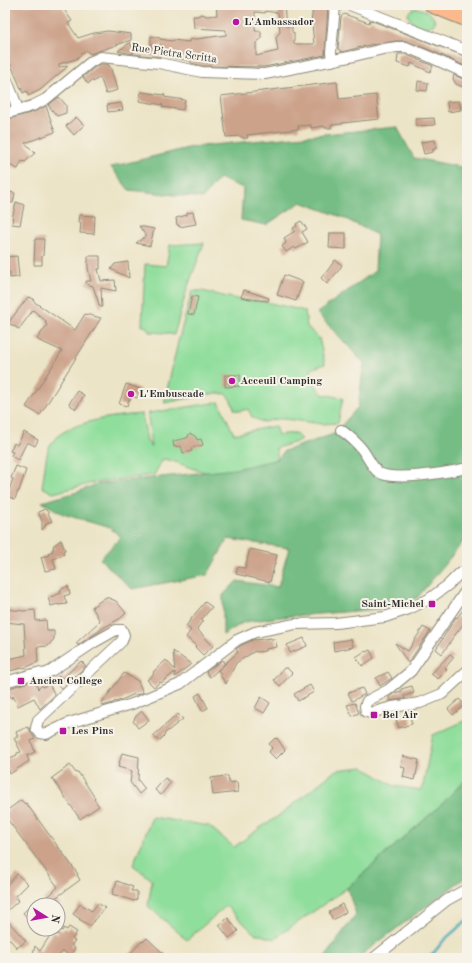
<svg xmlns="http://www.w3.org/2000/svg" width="472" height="963" font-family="'Old Standard TT',serif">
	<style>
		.built { fill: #dfd3b4 }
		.green { fill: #90de9c; stroke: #5e8464 }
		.forest { fill: #74bd84; stroke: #507458 }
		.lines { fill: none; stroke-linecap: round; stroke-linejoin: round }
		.stream { stroke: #3baaba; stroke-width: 2.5 }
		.building { fill: #cca28a; fill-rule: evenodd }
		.street-casing { stroke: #8c8878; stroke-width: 12 }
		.primary-casing { stroke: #8c8878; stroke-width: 17 }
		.street { stroke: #fff; stroke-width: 10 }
		.primary { stroke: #fbba8d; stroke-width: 15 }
		.poi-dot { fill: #b5179e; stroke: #f7f3e8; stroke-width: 1.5 }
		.labels { text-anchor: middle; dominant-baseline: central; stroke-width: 4; stroke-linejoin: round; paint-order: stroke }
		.poi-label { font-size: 11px; font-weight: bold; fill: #2b2b2b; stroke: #f7f3e8; text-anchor: start }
		.street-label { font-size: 11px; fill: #2b2b2b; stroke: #f7f3e8 }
	</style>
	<rect width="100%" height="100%" fill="#f7f3e8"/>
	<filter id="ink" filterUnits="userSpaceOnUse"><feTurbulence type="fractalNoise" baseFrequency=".025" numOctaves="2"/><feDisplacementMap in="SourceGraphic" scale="8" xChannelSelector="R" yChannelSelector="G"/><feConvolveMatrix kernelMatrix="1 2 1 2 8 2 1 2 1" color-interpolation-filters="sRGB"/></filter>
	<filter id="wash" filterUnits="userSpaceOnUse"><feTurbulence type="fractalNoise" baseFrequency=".012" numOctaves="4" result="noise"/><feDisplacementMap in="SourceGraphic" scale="16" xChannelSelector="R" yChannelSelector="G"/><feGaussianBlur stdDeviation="0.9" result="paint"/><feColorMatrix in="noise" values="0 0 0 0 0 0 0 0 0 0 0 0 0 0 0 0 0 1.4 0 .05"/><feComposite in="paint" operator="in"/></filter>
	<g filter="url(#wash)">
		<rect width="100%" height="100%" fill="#ece4c6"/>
		<polygon class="built" points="5,608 35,611 38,665 5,672"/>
		<g class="green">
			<path d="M 417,8 C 426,10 432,12 435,22 L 433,25 C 423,29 412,26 408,15 C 409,10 412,9 417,8 Z"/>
			<polygon points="204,243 187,289 174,335 166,333 149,332 148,328 144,326 142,326 145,264 166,266 170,245"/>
			<polygon points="192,291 202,291 241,300 266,302 305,311 307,327 319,338 325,364 311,369 314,383 322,394 343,398 338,423 322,424 285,419 277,419 264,422 260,421 252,417 248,409 240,411 235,410 230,399 226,394 217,393 164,403 178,342"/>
			<path d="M 219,402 L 234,434 L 275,426 L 278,435 L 295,433 L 301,439 L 294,443 L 276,448 L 278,459 C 260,464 223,475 205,472 C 190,469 177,461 163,459 L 154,475 L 97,482 L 53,493 L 42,487 C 44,476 45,461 48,450 C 57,421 117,416 142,414 L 147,440 L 151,448 L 148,416 L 149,413 Z"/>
			<polygon points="467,720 467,778 441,805 347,888 274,939 254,933 226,906 187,940 148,906 152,880 133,865 152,817 209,826 234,847 260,828 280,815 336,770 363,767 394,786 422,790 433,735"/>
		</g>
		<g class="forest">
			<polygon points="397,127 414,158 467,168 467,537 417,598 380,609 281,617 244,622 223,635 223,595 237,581 278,587 289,548 228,539 207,575 132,589 100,559 121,537 110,528 63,514 42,502 77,492 97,484 235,469 278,459 284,451 334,434 358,407 364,363 317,313 375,271 377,235 342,217 301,202 266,225 241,220 243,188 219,178 203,198 129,190 111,167 192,147"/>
			<polygon points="467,778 467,876 357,958 324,958 356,914 347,888 441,805"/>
		</g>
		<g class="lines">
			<polyline class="stream" points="426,958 432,955 444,940 467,920"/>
		</g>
		<g id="blocks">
			<g class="building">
				<polygon points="5,5 61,5 72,21 68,23 78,38 94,33 108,31 131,34 131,40 90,54 86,50 76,59 59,64 59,67 68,66 40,90 28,96 27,91 23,93 5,51"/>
				<path d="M 216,5 L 284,5 L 286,26 L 292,26 L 292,32 L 294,33 L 294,44 L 314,44 L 312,24 L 311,24 L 313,5 L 328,5 L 325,55 L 264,67 L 203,66 L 191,63 L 191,61 L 169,57 L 160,44 L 160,57 L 133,54 L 133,49 L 151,51 L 151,36 L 160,38 L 160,39 L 172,41 L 173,40 L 189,42 L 189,40 L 226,35 L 226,30 L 194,28 L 193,16 L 197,16 L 202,14 L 207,16 L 217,15 ZM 265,11 L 278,13 L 280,32 L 276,37 L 278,51 L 256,56 L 256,43 L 261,39 L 261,31 L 255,31 L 255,12 L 265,13 Z"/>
				<polygon points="344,14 369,23 370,20 467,57 467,67 432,51 406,41 396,41 373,45 373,44 342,52 338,49 339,39 341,17"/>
				<polygon points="131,42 133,54 118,51"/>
				<polygon points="398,54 405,54 433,66 430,72 411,63 410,67 397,63"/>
				<polygon points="102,64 108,64 111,69 117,90 106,94 100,77 93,82 92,80 88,84 83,77 95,67"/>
				<polygon points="454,75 467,81 467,89 456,84 453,79"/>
				<polygon points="418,81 428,83 427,91 417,90"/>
				<polygon points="337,82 339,99 376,95 379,119 342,123 342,124 331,125 331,128 325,128 324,126 311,128 311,125 298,126 299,129 247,135 248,138 242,138 241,136 226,137 221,96"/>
				<polygon points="141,92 165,95 164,97 185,100 183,110 162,107 163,105 139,101"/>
				<polygon points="59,97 66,105 66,113 57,116 48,105"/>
				<polygon points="459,101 461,110 448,112 447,102"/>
				<polygon points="121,103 123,110 108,112 107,105"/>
				<polygon points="46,106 55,132 25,143 35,153 25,162 22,161 18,169 5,163 5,120 34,112"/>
				<polygon points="76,117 84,125 74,135 66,126"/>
				<polygon points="434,118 435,125 416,126 416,119"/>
				<polygon points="435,140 436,149 433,149 433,152 424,154 421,142"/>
				<polygon points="5,191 15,193 13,203 5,202"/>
				<polygon points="16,202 24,205 20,225 12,224 13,219 12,219"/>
				<polygon points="193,212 196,224 179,227 179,225 177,225 176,218 187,215 187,213"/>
				<polygon points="79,215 95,216 94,234 80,233 81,222 78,222"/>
				<polygon points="301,221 307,229 302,232 308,242 296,249 294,247 286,252 282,246 286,243 284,238 295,231 293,228 297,226 296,224"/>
				<polygon points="139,226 154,229 150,246 136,243 146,236"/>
				<polygon points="330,233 346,233 346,249 329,248"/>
				<polygon points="35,239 44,239 43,256 42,256 42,265 34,265"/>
				<polygon points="17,256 19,277 10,278 10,272 8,272 7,257"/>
				<polygon points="88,256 100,256 100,269 98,269 101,281 115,280 116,291 101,288 102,307 100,307 93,286 86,284 86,281 91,281 88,268"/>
				<polygon points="335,260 342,265 339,270 327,284 321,278 328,270"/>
				<polygon points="128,262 129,278 111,269 115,264"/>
				<polygon points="284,275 303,282 296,301 277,295"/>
				<polygon points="244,290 269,298 268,301 250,299 241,297"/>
				<polygon points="192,296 198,297 194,315 188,314"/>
				<polygon points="28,297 34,299 33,301 75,330 85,314 101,318 40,415 26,407 62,351 38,340 37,339 47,325 45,323 47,322 33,310 19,329 8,323"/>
				<polygon points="225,375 240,375 240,386 225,387"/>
				<polygon points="126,384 140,389 137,398 132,396 131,399 129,399 127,406 119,404"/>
				<polygon points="77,391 84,395 76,409 69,404"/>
				<polygon points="24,432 38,440 35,446 27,442 18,460 11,456 13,452 10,451 14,443 17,445"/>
				<polygon points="190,433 196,437 197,440 201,439 203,445 191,448 192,451 183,453 181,446 174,447 173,441 187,438"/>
				<polygon points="16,466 26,470 19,491 18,491 15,499 7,496 13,479 11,478"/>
				<polygon points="45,509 47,511 52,521 47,523 42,530 42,521 38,512"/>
				<polygon points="61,540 65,550 63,551 64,554 53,559 56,569 45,571 41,557 49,555 48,553 53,551 52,549 54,549 53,546"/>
				<polygon points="250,549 277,555 270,582 236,574 238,567 245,568"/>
				<polygon points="68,586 70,594 64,596 67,604 58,605 58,604 51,606 48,598 61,593 60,590"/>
				<polygon points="106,597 116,601 126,613 121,618 103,628 98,632 78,645 76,643 100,621 92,607"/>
				<polygon points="205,602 212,607 201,620 203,620 197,629 213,646 203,655 195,647 196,646 186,637 191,630 186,626 194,615"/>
				<polygon points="5,609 24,611 35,610 36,621 46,620 47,631 54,631 54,639 48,646 37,647 38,662 27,667 5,672 5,660 26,655 24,624 5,622"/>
				<polygon points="462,611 467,615 467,625 464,623 449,643 450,643 442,654 436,649 456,617 457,618"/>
				<polygon points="423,627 430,631 408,663 395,643 408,651"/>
				<polygon points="271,638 271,639 275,639 277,647 266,649 266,651 256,652 255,651 236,663 226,684 220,675 221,674 218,670 238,652 236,649 240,646 255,639 255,640"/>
				<polygon points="304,638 307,646 290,653 287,645"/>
				<polygon points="351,639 353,647 334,651 333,642"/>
				<polygon points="370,650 374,658 362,666 356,657 365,651 366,652"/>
				<polygon points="173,651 191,664 175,677 175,672 161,683 160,682 154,687 147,680 154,674 153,672 166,660 175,670"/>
				<polygon points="450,654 454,657 445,668 447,670 438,679 431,674"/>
				<polygon points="222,660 225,664 210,677 206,672"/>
				<polygon points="81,661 86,666 74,677 72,675 65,686 62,688 54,683 59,676 63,678"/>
				<polygon points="284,668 287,668 292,673 280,686 274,680"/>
				<polygon points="388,672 392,678 380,686 376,678"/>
				<polygon points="124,673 138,681 143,693 136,695 135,694 116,702 115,701 113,703 103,706 101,704"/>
				<polygon points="35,680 38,689 42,685 43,687 49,684 55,695 40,709 34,698 18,706 13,696 12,699 6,689"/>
				<polygon points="310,685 314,692 298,701 294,694"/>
				<polygon points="412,686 414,693 404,696 405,699 390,701 389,697 394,693 402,691 401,689"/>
				<polygon points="362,688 365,694 352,701 348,693"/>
				<polygon points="200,693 208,708 202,711 195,696"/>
				<polygon points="261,697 270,703 264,713 255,708"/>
				<polygon points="459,699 465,705 453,715 448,709"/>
				<polygon points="355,703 359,713 352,716 347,705"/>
				<polygon points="142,711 149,720 138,728 133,721 135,719 134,718"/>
				<polygon points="178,714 183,719 164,734 165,735 159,741 153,736"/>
				<polygon points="410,716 412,724 399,728 396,719"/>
				<polygon points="28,727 35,739 31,741 35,752 27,756 29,761 10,774 5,760 17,755 17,753 21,752 14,738 18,737 16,732"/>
				<polygon points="275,738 276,739 277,738 285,750 276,759 269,752 272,748 269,744"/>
				<polygon points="122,753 139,757 138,780 145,789 139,794 130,782 132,771 118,767"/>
				<polygon points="403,756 419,760 416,775 415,775 414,780 403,777 405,768 401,767"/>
				<polygon points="70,765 76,773 78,772 84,781 95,798 94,799 99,806 80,819 52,778"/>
				<polygon points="226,776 228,776 229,783 237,782 238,792 213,795 211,778"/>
				<polygon points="165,778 171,782 161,795 155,790"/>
				<polygon points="21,800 25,804 26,803 78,874 77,875 80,880 54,899 61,905 49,905 43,900 48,895 49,896 58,887 5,816 5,812"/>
				<polygon points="17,874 28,884 15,897 19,900 5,913 5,887"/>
				<polygon points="117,881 133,887 131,891 137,891 137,899 134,901 112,894"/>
				<polygon points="98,903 105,908 90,926 79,919 80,919 73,914 80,904 92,911"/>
				<polygon points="342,904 346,912 333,920 329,912"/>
				<polygon points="34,907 34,924 23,913 28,908 30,911"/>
				<polygon points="5,918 26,941 17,948 5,934"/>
				<polygon points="228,918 238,931 229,938 219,925"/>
				<polygon points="69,927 77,932 72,939 75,941 71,945 75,948 70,956 63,951 57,958 32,958 35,946 40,951 53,931 58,935 58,928 62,931 64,928 67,930"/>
				<polygon points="147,938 168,958 126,958 142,941 143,942"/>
			</g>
		</g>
	</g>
	<g filter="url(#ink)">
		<use href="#blocks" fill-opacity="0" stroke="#8c8878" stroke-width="1"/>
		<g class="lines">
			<g class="street-casing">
				<g id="street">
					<polyline points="350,5 467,51"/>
					<polyline points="332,61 331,52 335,5"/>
					<polyline points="5,76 14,98 18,110"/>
					<polyline points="5,114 32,106 46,99 92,61 101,57 159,63 202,72 265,74 354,56 383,49 397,47 406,47 430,57 465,73 467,75"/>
					<path d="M 341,430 C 348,435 355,441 361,448 C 367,455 370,464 377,471 C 389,483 450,472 467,468"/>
					<polyline points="467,589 411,671 388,690 367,701 365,706 366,712 370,713 392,707 420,703 442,694 467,671"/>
					<polyline points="5,682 37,673 44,674 51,671 93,643 116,630 122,630 124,635 122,641 38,720 36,728 40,733 46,734 69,723 132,704 180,684 237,640 255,632 295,624 336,623 385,617 409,609 429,599 448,585 459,574 463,572 467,573"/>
					<polyline points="374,958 447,900 467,889"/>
				</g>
			</g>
			<g class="primary-casing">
				<polyline id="primary" points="432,5 467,19"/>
			</g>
			<use href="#street" class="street"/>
			<use href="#primary" class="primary"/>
		</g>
	</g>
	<g class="poi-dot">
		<circle cx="236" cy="22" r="4"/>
		<circle cx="232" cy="381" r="4"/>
		<circle cx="131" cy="394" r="4"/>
		<rect x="428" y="600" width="8" height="8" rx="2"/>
		<rect x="17" y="677" width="8" height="8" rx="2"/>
		<rect x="370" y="711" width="8" height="8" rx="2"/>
		<rect x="59" y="727" width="8" height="8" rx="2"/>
	</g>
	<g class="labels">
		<g class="poi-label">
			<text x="244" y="22">L'Ambassador</text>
			<text x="240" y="381">Acceuil Camping</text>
			<text x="139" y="394">L'Embuscade</text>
			<text x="424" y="604" text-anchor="end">Saint-Michel</text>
			<text x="29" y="681">Ancien College</text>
			<text x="382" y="715">Bel Air</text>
			<text x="71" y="731">Les Pins</text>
		</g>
		<g class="street-label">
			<text transform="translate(174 54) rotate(8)">Rue Pietra Scritta</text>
		</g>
	</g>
	<rect width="472" height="963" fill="none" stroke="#f7f3e8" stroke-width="20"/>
	<g transform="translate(46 917) rotate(101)"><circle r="19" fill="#f7f3e8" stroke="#a5a39c"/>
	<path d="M0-3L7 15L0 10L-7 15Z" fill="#b5179e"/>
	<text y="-6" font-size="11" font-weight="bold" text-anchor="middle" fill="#2b2b2b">N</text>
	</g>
</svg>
